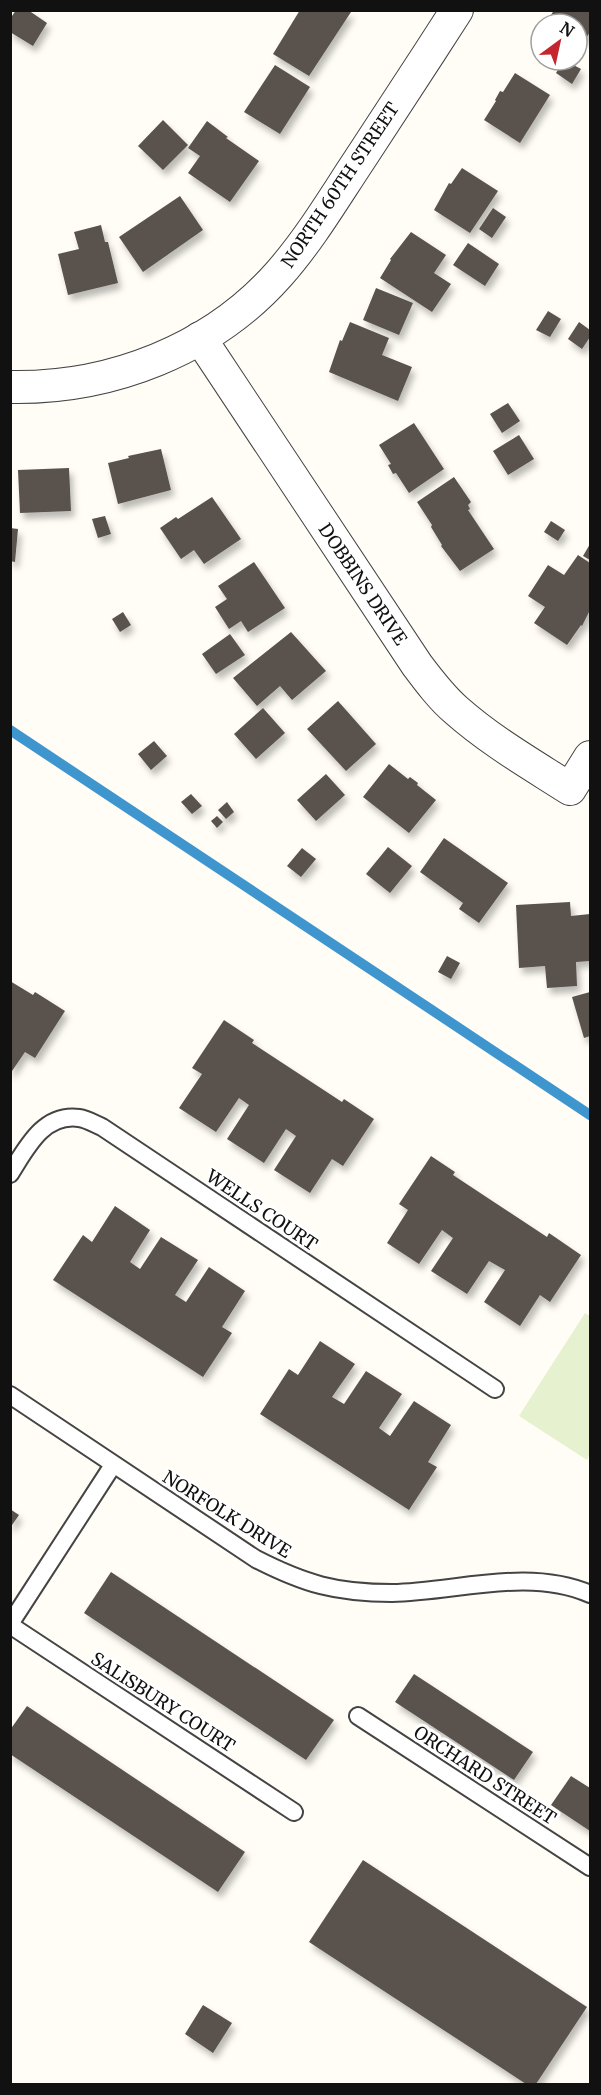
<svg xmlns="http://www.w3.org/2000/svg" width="601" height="2095" font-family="Merriweather,serif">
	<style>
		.pitch { fill: #e6f2cf }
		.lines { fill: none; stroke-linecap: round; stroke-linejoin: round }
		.stream { stroke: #3f96cf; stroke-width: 10 }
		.building { fill: #5a524d; filter: url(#shadow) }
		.lane-casing { stroke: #444; stroke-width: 20 }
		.street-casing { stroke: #444; stroke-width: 34 }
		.lane { stroke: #fff; stroke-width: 16 }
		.street { stroke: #fff; stroke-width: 32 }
		.labels { text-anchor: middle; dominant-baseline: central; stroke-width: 6; stroke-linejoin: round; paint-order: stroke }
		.street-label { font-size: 18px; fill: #111; stroke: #fff }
	</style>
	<defs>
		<filter id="shadow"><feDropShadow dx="3.5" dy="6" stdDeviation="3" flood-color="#0004"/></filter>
	</defs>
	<rect width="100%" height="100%" fill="#fffdf5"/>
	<polygon class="pitch" points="585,1313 590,1316 590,1454 587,1460 519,1416"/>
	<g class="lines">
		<polyline class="stream" points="10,730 590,1115"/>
	</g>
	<g class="building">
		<polygon points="16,10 28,10 47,23 33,46 10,32 10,19"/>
		<polygon points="300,10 351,12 309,76 273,54"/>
		<polygon points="554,10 590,10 590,32 585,40 577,35 577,24 561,24 550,17"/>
		<polygon points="564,60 581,69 572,84 556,73"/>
		<polygon points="275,65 310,87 280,134 244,112"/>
		<polygon points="515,73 550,95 520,143 484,120 496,101 495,100 500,91 503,92"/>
		<polygon points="163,120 188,145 163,170 138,146"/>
		<polygon points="207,121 228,137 226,138 259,161 230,202 188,173 200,156 188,148"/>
		<polygon points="462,168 498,191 470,233 434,210 449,183 451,184"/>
		<polygon points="180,196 203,230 143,272 119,237"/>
		<polygon points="493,208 506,217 492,238 479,229"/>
		<polygon points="101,225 105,242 108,242 118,283 68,295 58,254 79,249 74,232"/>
		<polygon points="411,232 446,255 434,273 451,284 432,312 380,278 391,260 390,259"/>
		<polygon points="468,243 499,264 485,286 453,265"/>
		<polygon points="376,288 413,303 399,335 363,320"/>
		<polygon points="548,311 561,319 550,337 536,330"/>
		<polygon points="350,322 389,338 382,355 412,367 398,401 329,372 340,340 342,341"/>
		<polygon points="579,322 590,330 590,337 582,349 568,339"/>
		<polygon points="508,403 520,421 502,433 490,414"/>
		<polygon points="414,423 444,469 409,493 396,473 393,474 388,465 391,464 379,445"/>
		<polygon points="519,435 534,459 508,475 493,451"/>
		<polygon points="161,449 171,490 118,504 108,463 129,458 128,456"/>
		<polygon points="69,468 71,511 20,513 18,470"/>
		<polygon points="454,477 471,502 468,505 470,509 468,510 494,549 460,571 441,546 442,545 431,527 432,525 417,502"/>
		<polygon points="212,497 241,539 204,564 194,550 181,559 160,528 176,517 178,519"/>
		<polygon points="105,516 111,534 98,538 92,519"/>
		<polygon points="551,521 565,530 558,541 544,532"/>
		<polygon points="10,528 18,529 15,562 10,561"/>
		<polygon points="590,544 590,560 583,556"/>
		<polygon points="578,555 590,563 590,610 582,626 581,625 567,645 534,623 545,607 528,596 548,565 564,575"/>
		<polygon points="254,562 285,608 248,632 241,621 229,629 215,607 227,599 218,586"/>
		<polygon points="123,612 131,625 120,632 112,619"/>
		<polygon points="291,632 326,671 292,700 280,686 257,706 233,678"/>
		<polygon points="230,634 245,655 216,674 202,654"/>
		<polygon points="338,701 376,744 346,771 307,729"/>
		<polygon points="263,708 285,733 256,759 234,734"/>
		<polygon points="154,741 167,756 151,770 138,754"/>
		<polygon points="389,764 408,779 410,777 418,783 417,785 436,800 409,833 363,797"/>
		<polygon points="326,774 345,795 316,821 297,800"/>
		<polygon points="191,794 202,806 192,814 181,802"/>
		<polygon points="227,802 234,812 226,819 218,810"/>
		<polygon points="217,816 223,822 217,828 211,821"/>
		<polygon points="444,838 508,883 479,923 459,909 463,903 420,872"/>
		<polygon points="388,847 412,866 390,893 366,874"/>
		<polygon points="302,848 316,859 301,877 287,866"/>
		<polygon points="570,902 571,916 590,914 590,961 576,962 577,986 547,988 545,966 519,968 516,905"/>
		<polygon points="447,956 460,963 451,979 438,972"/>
		<polygon points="10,981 33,995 35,992 65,1011 35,1058 25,1052 10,1074"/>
		<polygon points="590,992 590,1036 584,1038 572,997"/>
		<polygon points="224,1020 254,1040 252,1043 342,1102 344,1099 374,1119 343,1166 332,1159 310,1193 274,1170 296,1136 286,1129 264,1163 227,1139 249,1105 239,1098 216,1132 179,1108 202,1074 192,1068"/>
		<polygon points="431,1156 455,1172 453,1175 547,1237 549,1233 581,1255 550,1302 540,1295 520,1326 484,1302 505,1270 489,1261 467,1294 431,1271 453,1238 442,1230 419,1264 387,1243 408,1210 399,1204"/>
		<polygon points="115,1206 150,1230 130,1262 140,1269 161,1237 198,1260 175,1295 186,1302 209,1267 245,1291 222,1327 232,1333 203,1377 53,1280 83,1235 92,1242"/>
		<polygon points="320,1341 355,1364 332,1397 344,1404 366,1371 402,1394 379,1428 390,1436 414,1401 451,1425 428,1462 437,1467 409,1510 260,1414 289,1369 298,1375"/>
		<polygon points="10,1509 19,1515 10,1528"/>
		<polygon points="111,1572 334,1720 306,1760 84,1613"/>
		<polygon points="414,1674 533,1752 514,1780 395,1702"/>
		<polygon points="27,1706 245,1852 218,1892 10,1754 10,1730"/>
		<polygon points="571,1776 590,1788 590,1831 551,1805"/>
		<polygon points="363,1860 587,2007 536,2084 526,2084 309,1942"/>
		<polygon points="203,2005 232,2023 213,2053 185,2034"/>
	</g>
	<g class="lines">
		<g class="lane-casing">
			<g id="lane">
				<path d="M 10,1174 C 26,1149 43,1113 79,1118 C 87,1119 95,1124 102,1127 L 495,1389"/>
				<path d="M 10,1395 L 256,1559 C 305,1584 336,1593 392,1593 C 456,1592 528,1567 590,1594"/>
				<polyline points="10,1624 113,1465"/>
				<polyline points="10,1625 294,1812"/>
				<polyline points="358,1716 590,1867"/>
			</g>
		</g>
		<g class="street-casing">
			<g id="street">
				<path d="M 200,338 L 417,665 C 429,681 441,697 456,710 C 491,741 531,764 570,789 L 590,757"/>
				<path d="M 10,387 C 110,389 212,350 279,274 C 310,239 334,198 360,159 C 392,110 425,60 457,10"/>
			</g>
		</g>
		<use href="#lane" class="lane"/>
		<use href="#street" class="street"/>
	</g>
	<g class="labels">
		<g class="street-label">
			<text transform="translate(340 185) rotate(-56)">NORTH 60TH STREET</text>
			<text transform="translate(363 584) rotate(56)">DOBBINS DRIVE</text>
			<text transform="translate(262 1210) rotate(34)">WELLS COURT</text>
			<text transform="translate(227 1514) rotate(32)">NORFOLK DRIVE</text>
			<text transform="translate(163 1702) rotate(33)">SALISBURY COURT</text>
			<text transform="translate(485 1775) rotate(33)">ORCHARD STREET</text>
		</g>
	</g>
	<rect width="601" height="2095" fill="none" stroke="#111111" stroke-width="24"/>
	<g transform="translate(559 42) rotate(33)"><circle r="28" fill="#ffffff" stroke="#a0a0a0" stroke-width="1.5"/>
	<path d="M0-4.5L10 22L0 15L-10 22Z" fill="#c4262e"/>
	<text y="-9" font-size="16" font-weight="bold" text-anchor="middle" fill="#111111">N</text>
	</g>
</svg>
